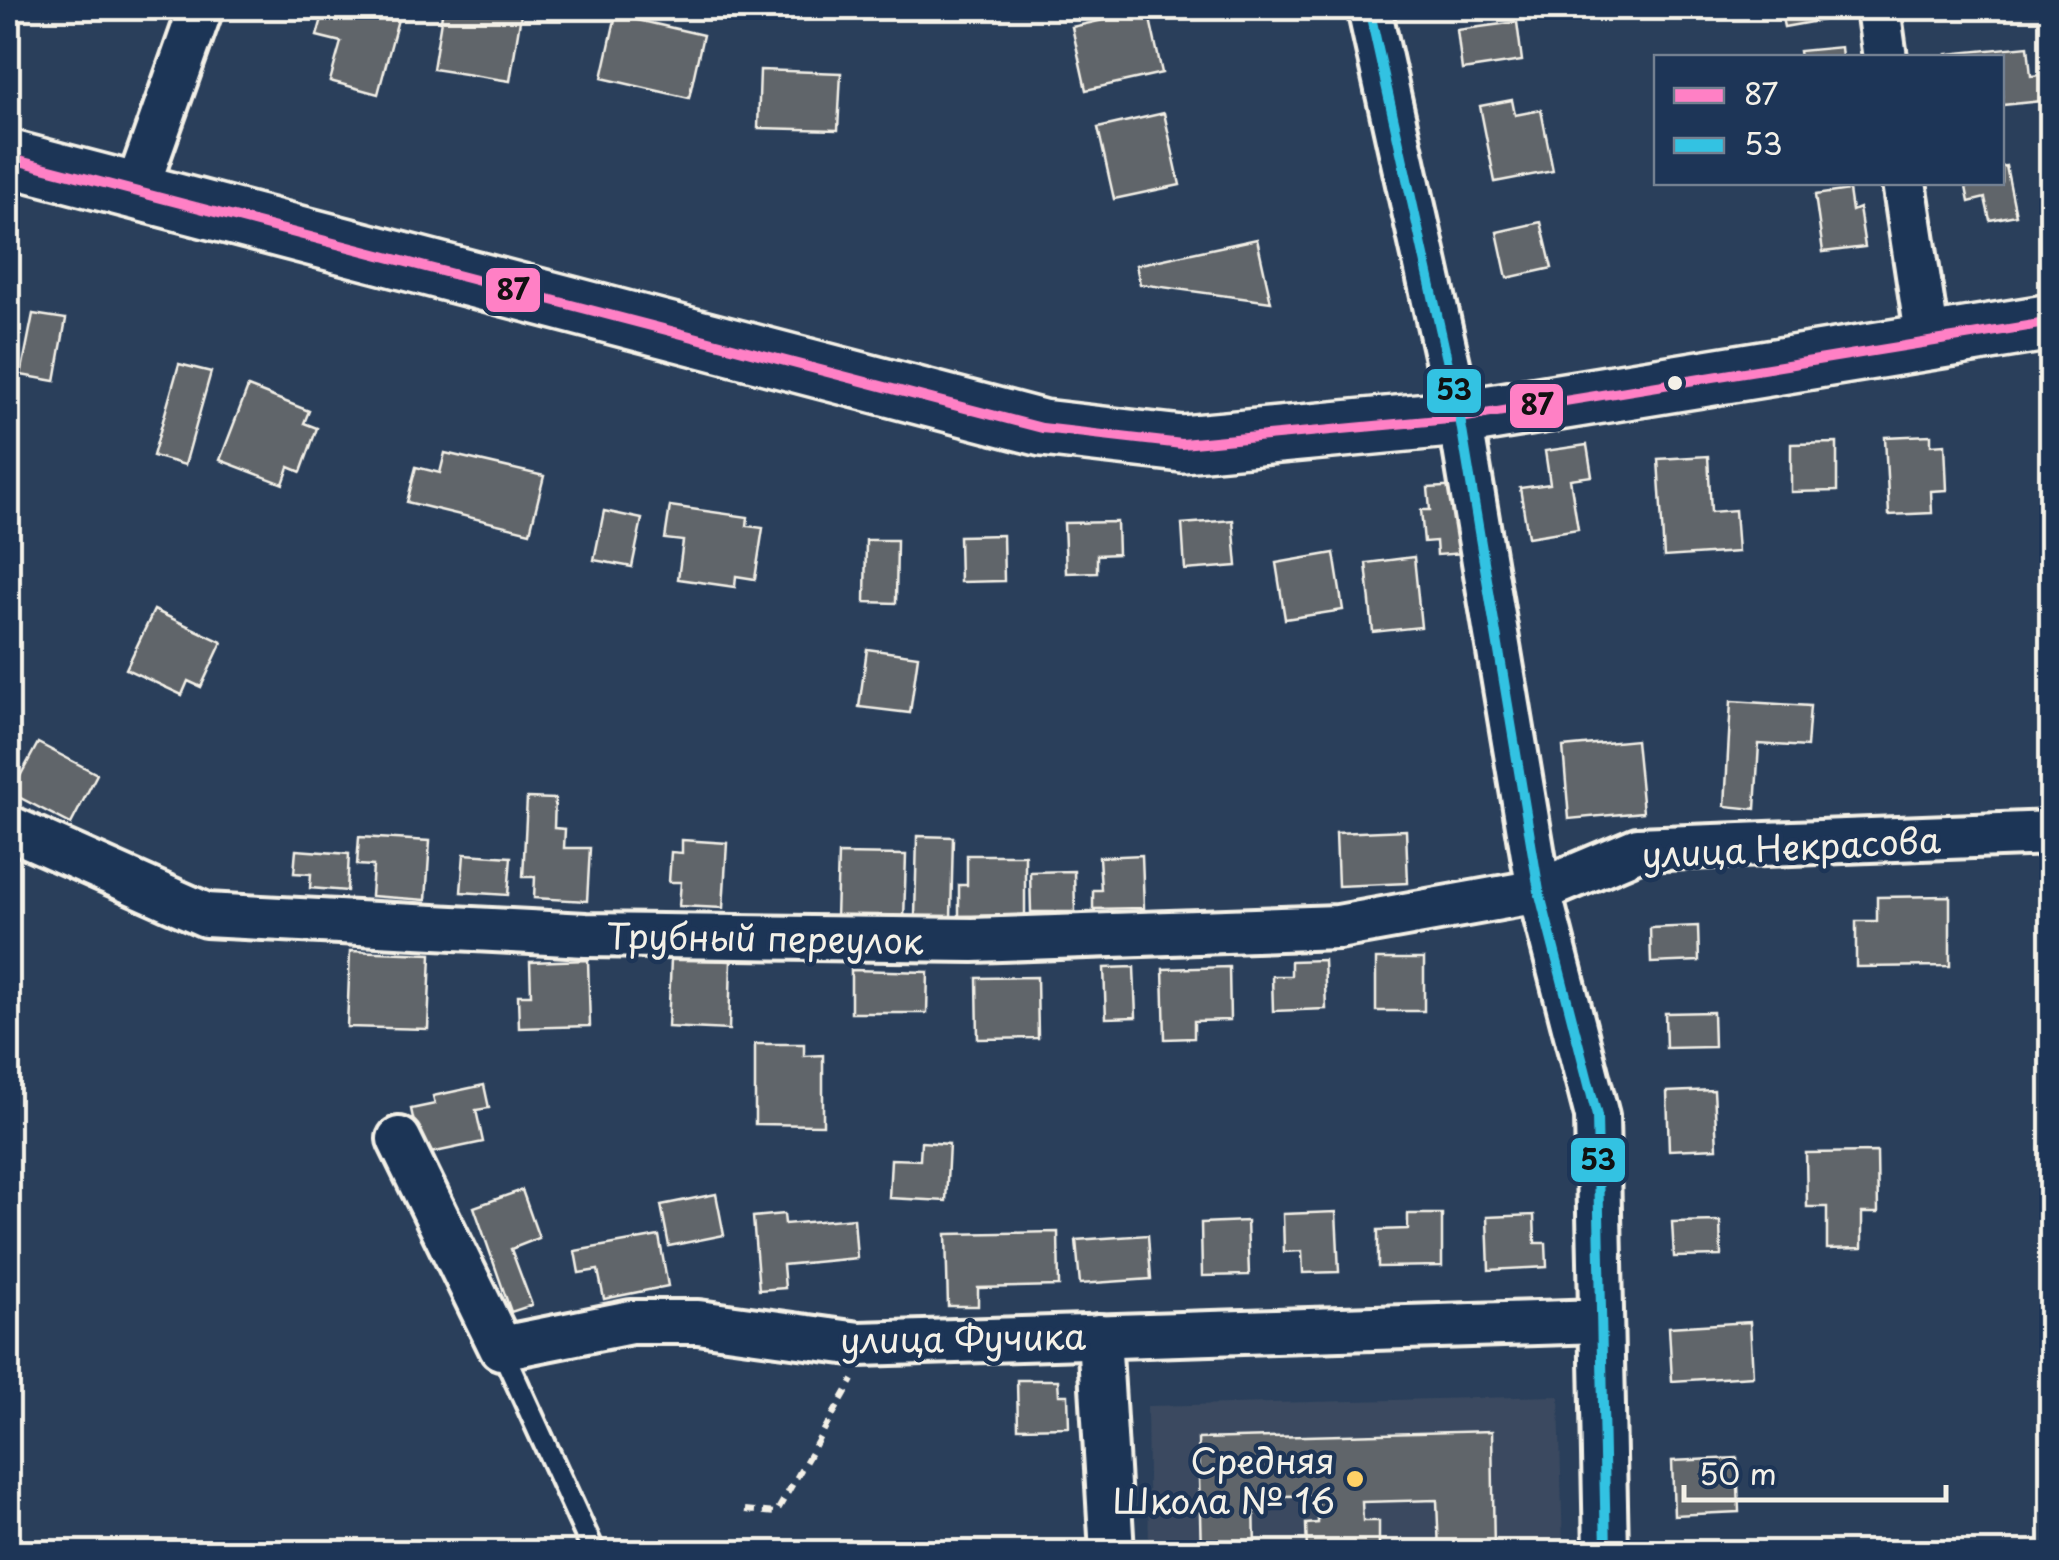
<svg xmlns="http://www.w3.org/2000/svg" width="2059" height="1560" font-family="'Playpen Sans',sans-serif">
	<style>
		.built { fill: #3a4a60 }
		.building { fill: #60656b; stroke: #f4f1e8; stroke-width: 2.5 }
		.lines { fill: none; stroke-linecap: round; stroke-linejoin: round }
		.lane-casing { stroke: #f4f1e8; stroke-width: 28 }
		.street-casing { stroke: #f4f1e8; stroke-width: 50 }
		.secondary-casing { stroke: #f4f1e8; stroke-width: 62 }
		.path { stroke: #f4f1e8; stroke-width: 6; stroke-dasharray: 10 8; stroke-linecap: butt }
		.lane { stroke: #1d3557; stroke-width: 20 }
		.street { stroke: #1d3557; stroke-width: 42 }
		.secondary { stroke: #1d3557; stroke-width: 55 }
		.bus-1-casing { stroke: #1d3557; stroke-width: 18 }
		.bus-2-casing { stroke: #1d3557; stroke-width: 18 }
		.bus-1 { stroke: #ff80c5; stroke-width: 10 }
		.bus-2 { stroke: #33c2e2; stroke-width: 10 }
		.bus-dot { fill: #f4f1e8; stroke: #1d3557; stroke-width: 4 }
		.poi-dot { fill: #ffd166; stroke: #1d3557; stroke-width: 4 }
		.labels { text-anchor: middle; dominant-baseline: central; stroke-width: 9; stroke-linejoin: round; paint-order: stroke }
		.street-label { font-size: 35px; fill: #f4f1e8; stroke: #1d3557 }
		.poi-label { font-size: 35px; fill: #f4f1e8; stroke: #1d3557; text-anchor: end }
		.line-badge { stroke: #1d3557; stroke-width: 4 }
		.pale-badge-label { font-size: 28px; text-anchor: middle; font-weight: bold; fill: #111 }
	</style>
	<rect width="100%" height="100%" fill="#2a3f5b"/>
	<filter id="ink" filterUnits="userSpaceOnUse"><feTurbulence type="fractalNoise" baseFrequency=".01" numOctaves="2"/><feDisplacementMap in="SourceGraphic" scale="20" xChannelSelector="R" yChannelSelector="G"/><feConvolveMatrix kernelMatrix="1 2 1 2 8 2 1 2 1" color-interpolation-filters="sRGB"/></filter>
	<g filter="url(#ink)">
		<polygon class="built" points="1559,1396 1563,1552 1149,1552 1147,1406"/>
		<g class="building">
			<polygon points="325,8 401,8 378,94 330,81 341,42 317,36"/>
			<polygon points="443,8 522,8 510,81 433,69"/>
			<polygon points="1780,8 1832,8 1834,18 1784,27"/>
			<polygon points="1148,10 1162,73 1086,90 1072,27"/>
			<polygon points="616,15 703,35 689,98 602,78"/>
			<polygon points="1517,22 1522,61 1462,70 1457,30"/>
			<polygon points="2028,46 2031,76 2052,74 2052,100 2002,105 2002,58 1948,58 1947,54"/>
			<polygon points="1841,47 1842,58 1800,58 1799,51"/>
			<polygon points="760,70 841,73 838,130 758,128"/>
			<polygon points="1512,100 1515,115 1541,110 1553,171 1495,182 1480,106"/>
			<polygon points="1164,113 1180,185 1114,199 1098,128"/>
			<polygon points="2006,166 2016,215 1990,220 1985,198 1969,202 1965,182 2002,182 2002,167"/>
			<polygon points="1849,190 1852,211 1859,208 1865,247 1823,252 1815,195"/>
			<polygon points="1541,222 1552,268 1507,278 1497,232"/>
			<polygon points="1257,239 1271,302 1140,284 1136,265"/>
			<polygon points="33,314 66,319 55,381 21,375"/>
			<polygon points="179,364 211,372 185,465 153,456"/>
			<polygon points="248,387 309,411 304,423 317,428 301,472 289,467 283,484 220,460"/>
			<polygon points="1931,435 1931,445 1945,444 1947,490 1931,491 1932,513 1889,515 1885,437"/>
			<polygon points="1837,443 1837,491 1791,492 1791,444"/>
			<polygon points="1587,445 1592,476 1570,479 1578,529 1528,537 1520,488 1550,484 1545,451"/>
			<polygon points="445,453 544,476 530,532 407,502 416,467 440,473"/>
			<polygon points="1708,456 1711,512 1735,510 1738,552 1664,557 1658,459"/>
			<polygon points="1460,486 1464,553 1437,555 1436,541 1424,542 1421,510 1430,510 1428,488"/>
			<polygon points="670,506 748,517 747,526 763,528 755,579 736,576 735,587 678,579 683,541 665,539"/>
			<polygon points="604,511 642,519 632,567 594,560"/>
			<polygon points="1233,520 1237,566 1185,570 1182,524"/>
			<polygon points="1117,522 1118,554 1097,555 1097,572 1066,573 1064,523"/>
			<polygon points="1003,535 1004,581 960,582 959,536"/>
			<polygon points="866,540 897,540 896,603 865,602"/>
			<polygon points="1334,553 1343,610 1285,619 1276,563"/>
			<polygon points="1414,557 1421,627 1373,632 1366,563"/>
			<polygon points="154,610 222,642 201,687 188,681 182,695 126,669"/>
			<polygon points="867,649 918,656 910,713 859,707"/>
			<polygon points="1731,701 1810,706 1807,747 1759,744 1755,809 1725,806"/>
			<polygon points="1636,740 1643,812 1569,819 1563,747"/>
			<polygon points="38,743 97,774 71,824 11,793"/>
			<polygon points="527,798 555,799 554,828 565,829 564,848 590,848 587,901 534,898 535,877 523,877"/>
			<polygon points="1406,830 1408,883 1338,886 1336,833"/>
			<polygon points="917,836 953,837 951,918 915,917"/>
			<polygon points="359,837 430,841 426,900 371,896 373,866 357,865"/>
			<polygon points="682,840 727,843 723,908 679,906 681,882 669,882 671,852 682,853"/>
			<polygon points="296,850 349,854 347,891 310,888 311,874 294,873"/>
			<polygon points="464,854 511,857 508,895 461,892"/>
			<polygon points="838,854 906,855 904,920 836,918"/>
			<polygon points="967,855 1025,855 1025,915 959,916 959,885 967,885"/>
			<polygon points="1142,855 1144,908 1093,909 1093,890 1101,890 1099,857"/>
			<polygon points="1074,871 1075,912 1031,912 1030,872"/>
			<polygon points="1950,896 1950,966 1856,967 1856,921 1877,921 1877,897"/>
			<polygon points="1698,926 1699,961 1651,963 1650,928"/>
			<polygon points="350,951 431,954 428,1029 347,1027"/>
			<polygon points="671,959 731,961 729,1030 668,1027"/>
			<rect x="1376" y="959" width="48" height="52"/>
			<polygon points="588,960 590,1026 519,1028 518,995 531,995 530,962"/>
			<polygon points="1324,960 1326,1009 1273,1011 1272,976 1291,976 1291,961"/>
			<polygon points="1134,967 1136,1017 1106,1018 1104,968"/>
			<polygon points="1229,967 1230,1020 1194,1021 1194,1038 1165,1039 1163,969"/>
			<polygon points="851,970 928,972 927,1013 851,1013"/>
			<polygon points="1037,977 1038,1038 978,1039 977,978"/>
			<polygon points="1713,1012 1714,1047 1666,1048 1665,1013"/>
			<polygon points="755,1044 804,1044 804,1056 823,1055 823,1125 755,1124"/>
			<polygon points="484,1085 489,1108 476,1110 483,1142 421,1155 411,1109 435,1104 433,1096"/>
			<polygon points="1714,1090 1717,1148 1669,1150 1667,1092"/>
			<polygon points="921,1142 949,1144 946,1201 889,1198 891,1159 920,1160"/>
			<polygon points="1877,1152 1878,1213 1862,1213 1862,1248 1827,1249 1827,1207 1807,1207 1806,1153"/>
			<polygon points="522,1190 539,1238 511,1249 532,1305 511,1312 474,1207"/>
			<polygon points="716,1194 724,1235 669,1246 661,1205"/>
			<polygon points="1336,1212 1339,1272 1303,1273 1302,1251 1284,1252 1283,1214"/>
			<polygon points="784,1214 785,1224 854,1218 857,1258 783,1265 785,1288 759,1290 753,1217"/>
			<polygon points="1408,1214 1442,1214 1442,1266 1378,1267 1378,1230 1408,1229"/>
			<polygon points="1534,1215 1535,1243 1546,1243 1547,1267 1489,1270 1487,1217"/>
			<polygon points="1247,1221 1249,1275 1202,1276 1201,1223"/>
			<polygon points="1720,1221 1721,1256 1674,1257 1672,1222"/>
			<polygon points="1058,1232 1059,1286 978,1288 978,1306 948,1306 946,1234"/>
			<polygon points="1148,1235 1151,1279 1080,1284 1076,1240"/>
			<polygon points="659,1236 668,1286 604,1299 598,1270 579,1273 575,1251"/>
			<polygon points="1750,1322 1753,1376 1672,1381 1669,1327"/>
			<polygon points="1017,1380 1058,1380 1059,1395 1068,1395 1069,1427 1018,1428"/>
			<polygon points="1492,1431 1494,1552 1439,1552 1437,1500 1362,1502 1363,1521 1379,1521 1379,1552 1307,1552 1306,1524 1318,1523 1318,1495 1254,1497 1255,1552 1201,1552 1198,1439"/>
			<polygon points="1737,1458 1739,1512 1674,1515 1672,1461"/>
		</g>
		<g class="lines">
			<g class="lane-casing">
				<polyline id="lane" points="501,1348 594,1552"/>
			</g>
			<g class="street-casing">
				<g id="street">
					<polyline points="1369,8 1460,418 1539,891 1597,1116 1606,1552"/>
					<polyline points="1878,8 1885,58"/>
					<polyline points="1904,182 1928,341"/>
					<polyline points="136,191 201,8"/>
					<polyline points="8,827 206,915 586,935 973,940 1338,927 1539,891 1638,849 2052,833"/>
					<polyline points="399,1139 501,1348 631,1322 698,1322 859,1344 1601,1321"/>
					<polyline points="1099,1336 1112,1552"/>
				</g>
			</g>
			<g class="secondary-casing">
				<polyline id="secondary" points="8,158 1042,428 1182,444 1460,418 2052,322"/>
			</g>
			<polyline class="path" points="745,1510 776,1513 853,1380"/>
			<use href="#lane" class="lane"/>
			<use href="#street" class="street"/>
			<use href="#secondary" class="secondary"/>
			<g class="bus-1-casing">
				<polyline id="bus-1" points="8,158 1042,428 1182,444 1460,418 2052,322"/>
			</g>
			<g class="bus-2-casing">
				<polyline id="bus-2" points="1369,8 1460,418 1539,891 1597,1116 1606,1552"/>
			</g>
			<use href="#bus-1" class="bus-1"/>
			<use href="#bus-2" class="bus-2"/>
		</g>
	</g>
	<circle class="bus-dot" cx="1675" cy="383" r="9"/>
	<circle class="poi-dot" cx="1355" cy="1479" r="10"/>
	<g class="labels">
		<g class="street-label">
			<text transform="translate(1791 846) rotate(-3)">улица Некрасова</text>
			<text transform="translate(765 937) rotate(1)">Трубный переулок</text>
			<text transform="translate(963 1337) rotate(-1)">улица Фучика</text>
		</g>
		<g class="poi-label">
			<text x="1335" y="1459">Средняя<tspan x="1335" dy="40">Школа № 16</tspan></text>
		</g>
	</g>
	<g class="line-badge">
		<rect x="484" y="266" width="58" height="48" rx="10" fill="#ff80c5"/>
		<rect x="1425" y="367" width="58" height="48" rx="10" fill="#33c2e2"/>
		<rect x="1508" y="382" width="57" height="48" rx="10" fill="#ff80c5"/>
		<rect x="1569" y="1136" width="58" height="48" rx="10" fill="#33c2e2"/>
	</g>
	<g class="pale-badge-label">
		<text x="513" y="300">87</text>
		<text x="1454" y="400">53</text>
		<text x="1537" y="415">87</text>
		<text x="1598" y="1170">53</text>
	</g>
	<rect width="2059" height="1560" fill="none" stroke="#1d3557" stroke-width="40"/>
	<rect x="20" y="20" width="2019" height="1520" fill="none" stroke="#f4f1e8" stroke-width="4" filter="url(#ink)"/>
	<rect x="1654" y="55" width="350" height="130" fill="#1d3557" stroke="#738091" stroke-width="2.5"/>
	<rect x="1674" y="88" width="50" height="15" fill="#ff80c5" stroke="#738091" stroke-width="2.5"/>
	<text x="1744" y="105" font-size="30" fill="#f4f1e8">87</text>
	<rect x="1674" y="138" width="50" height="15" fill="#33c2e2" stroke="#738091" stroke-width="2.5"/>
	<text x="1744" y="155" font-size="30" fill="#f4f1e8">53</text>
	<path d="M1684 1485v15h262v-15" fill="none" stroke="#f4f1e8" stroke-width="5"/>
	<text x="1699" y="1485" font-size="30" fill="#f4f1e8" stroke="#1d3557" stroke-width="8" paint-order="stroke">50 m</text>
</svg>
